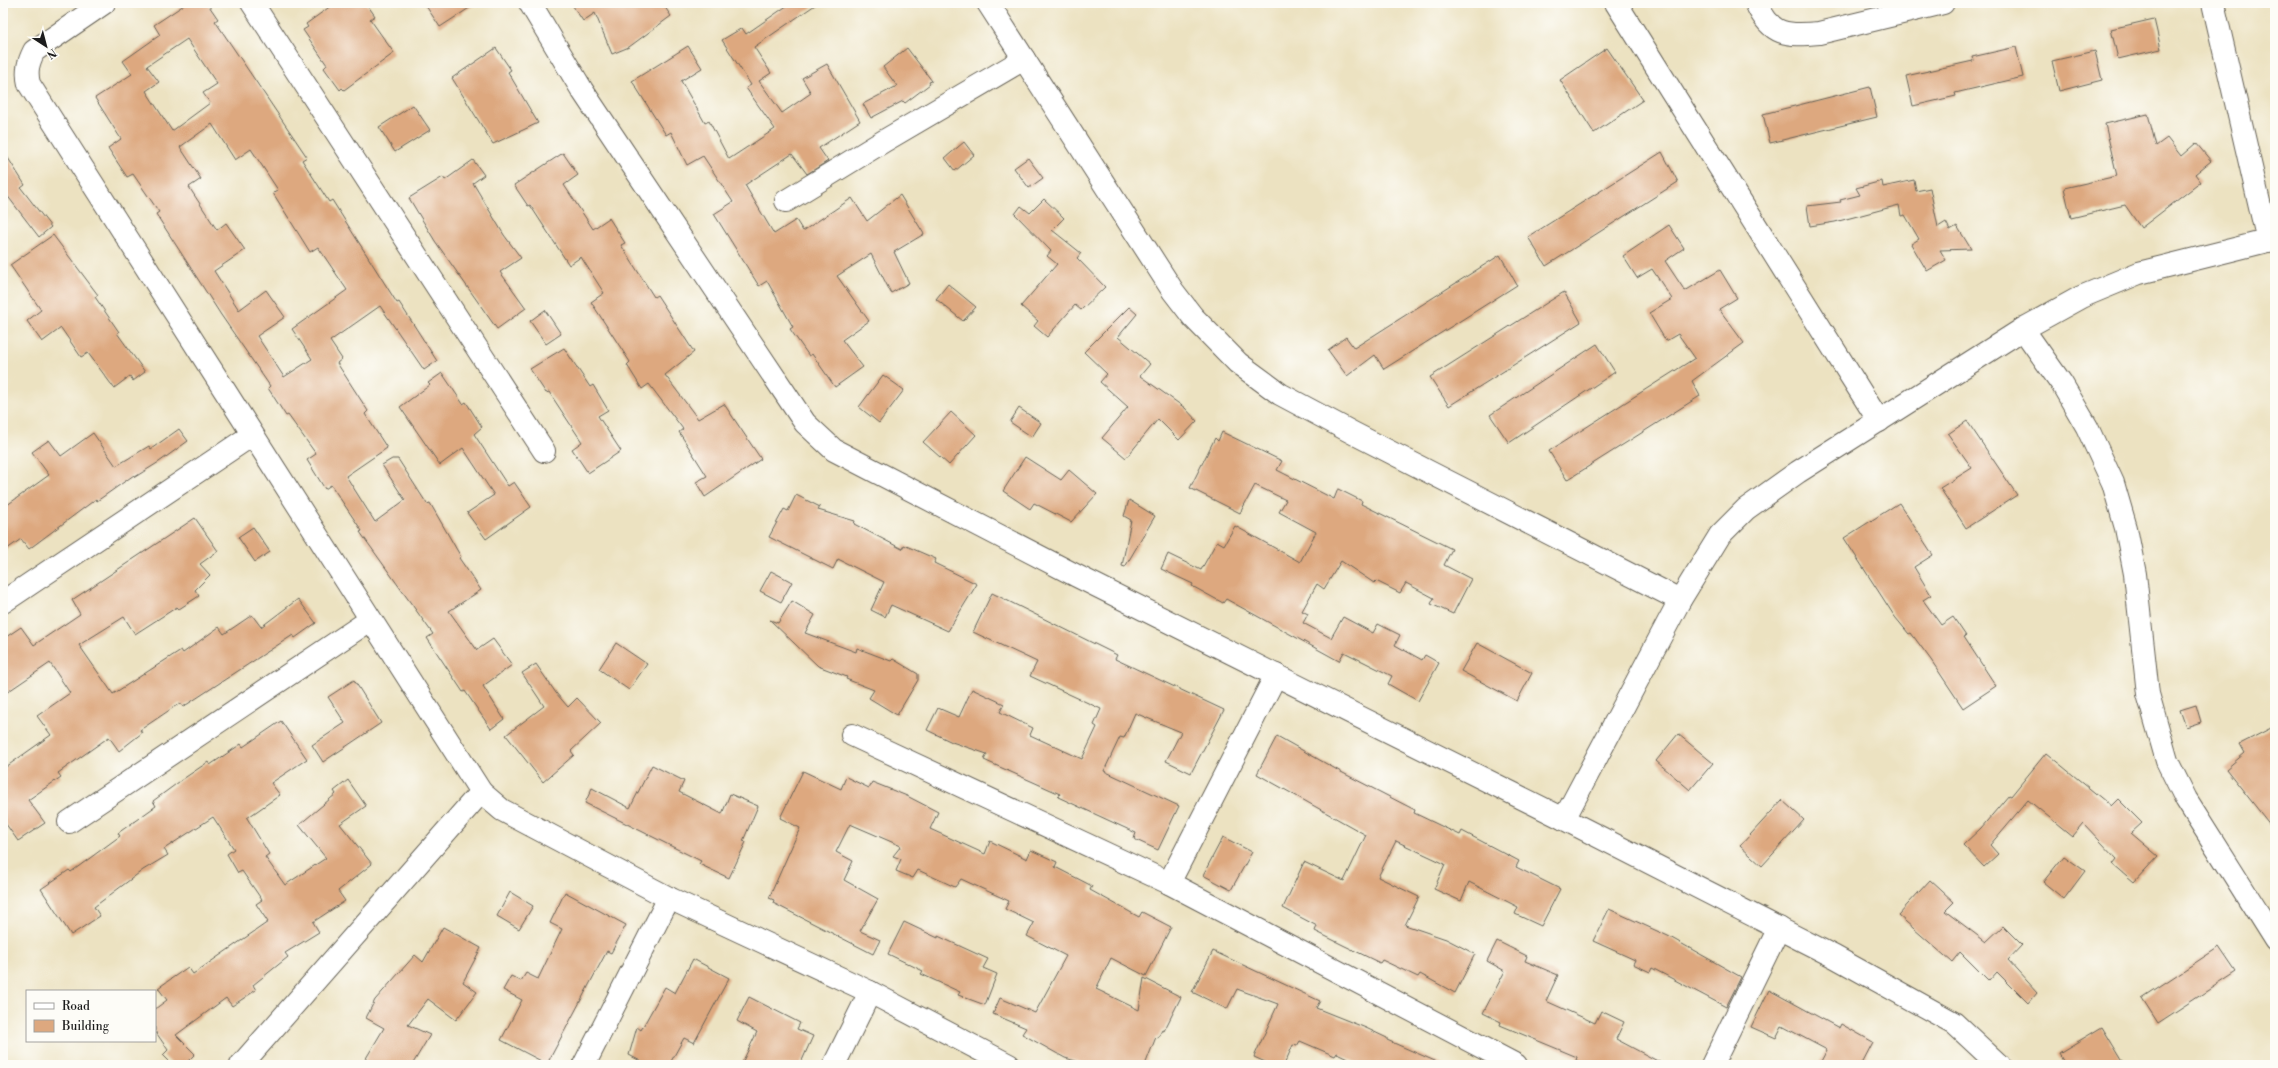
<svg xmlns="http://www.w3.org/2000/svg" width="2278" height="1068" font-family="'Libre Bodoni',serif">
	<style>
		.building { fill: #dda87f; fill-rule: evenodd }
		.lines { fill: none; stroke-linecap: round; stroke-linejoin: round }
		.street-casing { stroke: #656156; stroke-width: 24 }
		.street { stroke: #fff; stroke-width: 22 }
	</style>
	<rect width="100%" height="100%" fill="#fdfcf7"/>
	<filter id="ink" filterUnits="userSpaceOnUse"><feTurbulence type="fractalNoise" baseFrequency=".025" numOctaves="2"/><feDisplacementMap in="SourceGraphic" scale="8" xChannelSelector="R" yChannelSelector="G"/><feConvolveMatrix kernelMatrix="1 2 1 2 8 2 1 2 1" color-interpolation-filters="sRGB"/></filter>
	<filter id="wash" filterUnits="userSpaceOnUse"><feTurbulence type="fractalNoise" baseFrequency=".012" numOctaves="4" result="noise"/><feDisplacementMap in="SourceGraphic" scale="16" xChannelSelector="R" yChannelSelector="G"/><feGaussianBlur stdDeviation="0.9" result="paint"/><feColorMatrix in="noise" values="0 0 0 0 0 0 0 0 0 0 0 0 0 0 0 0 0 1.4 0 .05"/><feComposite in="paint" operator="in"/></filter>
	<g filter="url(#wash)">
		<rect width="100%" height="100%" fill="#ece2c1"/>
		<g id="blocks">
			<g class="building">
				<path d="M 187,3 L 207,3 L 218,19 L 215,21 L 307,157 L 302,160 L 329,202 L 332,200 L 397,303 L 399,302 L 437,361 L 424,370 L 380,306 L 330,341 L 342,359 L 337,363 L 368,411 L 365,414 L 387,448 L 346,476 L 375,522 L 405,500 L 382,465 L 392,459 L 398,459 L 427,504 L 430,503 L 461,557 L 459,558 L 481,590 L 449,611 L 477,650 L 493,639 L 512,665 L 483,686 L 504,719 L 491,729 L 465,691 L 463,692 L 427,638 L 433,634 L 360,532 L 362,531 L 331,485 L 325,489 L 307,460 L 316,454 L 288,415 L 286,416 L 268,388 L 270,386 L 221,315 L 156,214 L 159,212 L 133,174 L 127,177 L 108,148 L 121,139 L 95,98 L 132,74 L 123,61 L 160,35 L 154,25 ZM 187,39 L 217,84 L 203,93 L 210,103 L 172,131 L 146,91 L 159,82 L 147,66 ZM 212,124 L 235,160 L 251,149 L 278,190 L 273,193 L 310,252 L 318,247 L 347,290 L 292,329 L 312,359 L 284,377 L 257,336 L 285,317 L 266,290 L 239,310 L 214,271 L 245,250 L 226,223 L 217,230 L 189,187 L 201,179 L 180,147 Z"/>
				<polygon points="335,3 366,3 375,16 370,19 394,53 344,90 342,88 340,90 324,68 327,65 303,30 308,27 306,24"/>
				<polygon points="424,3 477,3 440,27"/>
				<polygon points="571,3 662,3 671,16 629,47 612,54 595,13 583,21"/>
				<polygon points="791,3 818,3 754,47 771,73 759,81 782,113 811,93 802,78 827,64 860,121 819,148 828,161 807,174 792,154 745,185 774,234 796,220 803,231 852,198 867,221 900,195 924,234 894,252 909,283 891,293 871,254 837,276 869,321 842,340 863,367 835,387 812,354 809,356 790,329 793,327 767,281 759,286 714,214 733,202 703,156 687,165 671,132 666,135 632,81 688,46 702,68 681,81 705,123 709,121 729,159 775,129 746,88 751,85 722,40 742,28 746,34"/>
				<polygon points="2154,19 2161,49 2118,59 2111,29"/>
				<polygon points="2016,47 2023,77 1955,93 1956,96 1913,106 1906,76 1973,61 1972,57"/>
				<polygon points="496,48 511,70 508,72 538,123 493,144 452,78"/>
				<polygon points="907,48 932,81 929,82 930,84 905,103 903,101 871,118 863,104 897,86 883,67"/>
				<polygon points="1607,48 1643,100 1594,133 1560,80"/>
				<polygon points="2095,51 2102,80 2059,91 2052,61"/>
				<polygon points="1870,87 1877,117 1770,143 1763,114"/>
				<polygon points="413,105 430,130 395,152 379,127"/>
				<polygon points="2148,114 2156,146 2167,138 2181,156 2196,143 2211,161 2195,174 2201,182 2141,228 2125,205 2071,218 2064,188 2117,176 2105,124"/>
				<polygon points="964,142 974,155 955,171 945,158"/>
				<polygon points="3,150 25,185 21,188 51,227 39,237 3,190"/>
				<polygon points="1662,152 1678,182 1546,266 1528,237"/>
				<polygon points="563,153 578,175 564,185 593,229 609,218 625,243 621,245 654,297 657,295 694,352 665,375 698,419 724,404 761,459 705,497 696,482 707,476 679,432 683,429 649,384 642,389 627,365 630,362 591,302 604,293 581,257 569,265 530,205 528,206 514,185"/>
				<polygon points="1028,158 1043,178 1029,188 1014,168"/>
				<polygon points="473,160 484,175 473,183 504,235 521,258 500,272 526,308 497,329 435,241 409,198 443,177 445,180"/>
				<polygon points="1914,180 1916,191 1930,188 1938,227 1946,222 1950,230 1957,226 1971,249 1940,250 1946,260 1927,271 1911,244 1919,239 1905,215 1901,216 1899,205 1835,222 1810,226 1807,206 1841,202 1840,200 1860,195 1856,188 1882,181 1883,187"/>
				<polygon points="1044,199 1064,218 1052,230 1081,253 1077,258 1105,287 1081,310 1075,305 1047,337 1034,326 1038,321 1021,306 1057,264 1047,256 1051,251 1015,214 1021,206 1030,213"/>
				<polygon points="1669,225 1684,248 1665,261 1685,291 1720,270 1737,298 1719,309 1744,343 1692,381 1700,396 1567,480 1549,451 1695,358 1678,334 1666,341 1649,313 1672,299 1652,269 1637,278 1623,256"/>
				<polygon points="53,235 98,295 95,297 119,332 117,333 145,372 133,381 130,376 114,388 88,353 81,357 61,328 42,342 27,321 41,310 10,265"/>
				<polygon points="1500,255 1517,285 1384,369 1375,355 1347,376 1328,350 1346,337 1354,348"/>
				<polygon points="948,284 976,307 963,321 936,299"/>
				<polygon points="1564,292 1581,322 1449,406 1430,377"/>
				<polygon points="1129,307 1137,314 1118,337 1150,364 1140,376 1185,408 1197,421 1179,440 1158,419 1126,458 1102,438 1128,407 1100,382 1107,374 1084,352"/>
				<polygon points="545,310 561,334 546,344 530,321"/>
				<polygon points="1597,344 1615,372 1509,443 1490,415"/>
				<polygon points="564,348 590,387 593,385 608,410 598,416 621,451 588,473 572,449 582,442 549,392 546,393 530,369"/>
				<polygon points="442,373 463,404 466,402 482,427 474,434 508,486 514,482 531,507 486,539 467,513 494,495 463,448 440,465 400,407 430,385 428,383"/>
				<polygon points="883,375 904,390 879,423 859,407"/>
				<polygon points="1019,408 1041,423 1032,437 1010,422"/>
				<polygon points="951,412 976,435 949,465 923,442"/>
				<polygon points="1967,421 2017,495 1966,528 1940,488 1972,468 1948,434"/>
				<polygon points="179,429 188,441 159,462 135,477 134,475 97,501 96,499 29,549 21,539 3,552 3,508 49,475 32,452 49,440 61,456 93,433 116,466 149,446 151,449"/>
				<polygon points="1222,432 1282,461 1277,470 1334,499 1338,489 1362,501 1361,504 1452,549 1444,565 1471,579 1453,614 1431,604 1434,598 1406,583 1400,593 1376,581 1374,583 1341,561 1324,589 1317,584 1302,611 1308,614 1303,623 1331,638 1343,617 1373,633 1378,624 1400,635 1395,645 1422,660 1425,655 1439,663 1418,701 1388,684 1392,676 1344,652 1339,661 1226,599 1223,603 1192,586 1193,584 1161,569 1168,554 1201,570 1217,541 1224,545 1235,526 1300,562 1316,532 1279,512 1286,500 1255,485 1240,513 1190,488 1215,438 1218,441"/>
				<polygon points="1025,457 1061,480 1069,470 1097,494 1071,522 1034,503 1030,509 1003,491"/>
				<polygon points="796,495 820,507 818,510 855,521 854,524 902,549 904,545 936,559 934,563 977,584 948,631 891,605 885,617 871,610 884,582 838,559 833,569 769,537 784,509 788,511"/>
				<polygon points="1129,500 1155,516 1125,567 1122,566 1131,520 1124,516"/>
				<polygon points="1899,503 1933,555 1914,567 1931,595 1923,600 1941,625 1953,617 1966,636 1964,637 1996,686 1963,708 1931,660 1911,633 1909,634 1895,617 1844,538"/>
				<polygon points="195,518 218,551 200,564 210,575 195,590 199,596 179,609 177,607 135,634 124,617 79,645 113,694 181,650 183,653 219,627 224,634 252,615 261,627 298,599 316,623 295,638 293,635 183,707 180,703 140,730 142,733 119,751 109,737 58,773 61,777 28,800 45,823 18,841 3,820 3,769 51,735 37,716 70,693 50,663 3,695 3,639 21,627 34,645 80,614 72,600"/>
				<polygon points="253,527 270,552 255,562 238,537"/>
				<polygon points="771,571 792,582 781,602 760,591"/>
				<polygon points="992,593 1117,655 1115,659 1224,710 1191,773 1166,761 1181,732 1135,713 1124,738 1120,737 1104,771 1179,806 1158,850 1134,839 1136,833 1058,797 1060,794 984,760 987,754 952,742 927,730 938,708 959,717 972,689 1004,704 1000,712 1033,728 1030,735 1082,759 1097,727 1094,725 1101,709 1030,676 1037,662 973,632"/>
				<polygon points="792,601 815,615 805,633 856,652 857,648 891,661 893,659 918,674 918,680 897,715 869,698 874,690 846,679 847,677 818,666 770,620 778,623"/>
				<polygon points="616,643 647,664 629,690 599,669"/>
				<polygon points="1477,643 1532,673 1517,701 1461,671"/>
				<polygon points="536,664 556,693 568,707 577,698 601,723 571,751 574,755 543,782 506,735 544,706 522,673"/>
				<polygon points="354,680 381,723 323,762 312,745 345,723 328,697"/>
				<polygon points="2196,705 2201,722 2186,727 2180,710"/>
				<polygon points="281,721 307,759 271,783 280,795 247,818 269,854 265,857 285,885 326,858 299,825 336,794 334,791 348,780 366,806 340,824 372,864 338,891 345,901 313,922 319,932 285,953 288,957 253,985 256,990 232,1006 226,998 176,1035 195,1054 184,1065 173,1065 163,1055 168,1050 155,1031 155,1009 167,1000 158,988 188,967 193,974 268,922 256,904 262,900 242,871 238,873 227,854 234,849 213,817 164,849 168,855 143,870 94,907 100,916 71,935 41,889 69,870 71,872 120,836 118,833 156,806 153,801 183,779 208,762 210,765 241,744 243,747"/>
				<polygon points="2275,726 2275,831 2226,769 2245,753 2240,744"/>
				<polygon points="1678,734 1713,763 1690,790 1656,761"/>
				<polygon points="1277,736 1341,772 1415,810 1414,813 1460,835 1462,831 1519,861 1516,867 1560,889 1541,926 1515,914 1518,907 1469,882 1461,901 1434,889 1445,864 1396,841 1378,877 1419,897 1405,925 1446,939 1475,954 1455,993 1420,974 1418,977 1382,960 1380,963 1343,945 1315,931 1317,926 1283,908 1304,862 1344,881 1366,835 1257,774"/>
				<polygon points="2046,753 2111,806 2118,799 2142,823 2131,833 2158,856 2134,882 2113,864 2117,859 2083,823 2072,836 2028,800 1990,845 1998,854 1984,867 1963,845 1981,828 2009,795 2011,796"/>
				<polygon points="652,765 684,781 679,792 722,814 730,794 758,806 743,841 746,842 729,878 699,864 701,861 585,803 592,788 630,808"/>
				<polygon points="803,771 841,789 846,777 869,788 872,782 907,796 938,812 930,829 985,854 990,841 1027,859 1031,850 1057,862 1055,867 1092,886 1090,890 1139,917 1142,912 1171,927 1146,976 1111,958 1096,989 1139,1010 1144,978 1181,997 1164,1031 1162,1030 1158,1038 1156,1037 1145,1065 1090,1065 1065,1058 1022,1034 1026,1028 993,1014 1000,998 1035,1013 1066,956 1027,936 1034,923 1005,909 1009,901 961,879 955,887 918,870 913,878 896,871 901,859 893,856 901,846 850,824 836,852 853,861 844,880 878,899 860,931 880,940 873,954 773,903 774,900 769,898 800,828 780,818"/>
				<polygon points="1782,800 1804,820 1762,866 1740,846"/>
				<polygon points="1223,837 1252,852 1231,890 1203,875"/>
				<polygon points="2064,856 2085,871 2064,899 2043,882"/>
				<polygon points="1930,880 1954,902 1945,911 1986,942 2003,926 2022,945 2008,960 2037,992 2028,1003 1997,972 1989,981 1960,952 1952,962 1898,915"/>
				<polygon points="510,892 533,906 519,929 497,916"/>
				<polygon points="565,892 626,925 611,953 607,951 547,1064 501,1040 522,1000 503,990 511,976 521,981 526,973 538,979 562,929 550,923"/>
				<polygon points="1609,909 1668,936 1741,977 1726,1007 1652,968 1650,972 1633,964 1635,960 1593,941"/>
				<polygon points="904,922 938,938 938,936 988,959 983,968 997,974 985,1005 958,995 960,992 921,974 923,971 888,954"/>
				<polygon points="443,927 481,948 463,982 477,992 456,1020 428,999 408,1025 430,1035 412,1065 362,1065 384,1028 366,1018 375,1000 415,955 423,962"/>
				<polygon points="1497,941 1527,956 1525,961 1558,975 1546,1001 1595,1023 1601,1011 1624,1022 1616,1039 1665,1065 1586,1065 1576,1060 1577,1057 1500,1025 1501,1022 1483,1013 1505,971 1487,961"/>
				<polygon points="2219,947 2236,972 2158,1023 2142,998"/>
				<polygon points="1213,951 1320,1001 1316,1008 1366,1028 1387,1038 1387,1040 1444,1065 1362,1065 1337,1053 1335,1056 1300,1041 1297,1046 1293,1045 1284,1065 1272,1065 1254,1057 1278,1004 1237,989 1227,1009 1192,992"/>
				<polygon points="693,959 729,978 694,1043 684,1038 669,1065 648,1065 629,1055 637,1027 641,1030 665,987 675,993"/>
				<polygon points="1769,990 1839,1028 1841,1024 1873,1042 1861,1065 1819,1065 1827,1050 1782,1026 1776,1038 1751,1027"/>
				<polygon points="749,997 800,1023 797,1029 813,1036 800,1065 741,1065 757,1032 737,1021"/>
				<polygon points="2102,1027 2125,1065 2066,1065 2059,1053"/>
			</g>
		</g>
	</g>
	<g filter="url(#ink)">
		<use href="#blocks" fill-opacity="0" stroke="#656156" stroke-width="1"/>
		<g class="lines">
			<g class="street-casing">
				<g id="street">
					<path d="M 104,3 L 34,51 C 28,63 26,71 29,84 L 481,792 L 502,810 L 669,898 L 870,992 L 1009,1065"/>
					<polyline points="252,3 544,451"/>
					<polyline points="530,3 582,90 805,423 834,450 1077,576 1564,819 1835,957 1954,1023 1999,1065"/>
					<polyline points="988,3 1173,291 1193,317 1238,363 1280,394 1353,433 1680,600"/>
					<polyline points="1616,3 1879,421"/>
					<path d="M 1756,3 C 1771,36 1787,36 1819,33 L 1943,3"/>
					<polyline points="2213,3 2268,241"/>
					<polyline points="786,201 884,141 1024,59"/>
					<polyline points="2023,329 2062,384 2087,427 2113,483 2126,528 2135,574 2148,694 2167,761 2186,799 2275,940"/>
					<polyline points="3,602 252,435"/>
					<polyline points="852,735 1169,883 1516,1065"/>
					<polyline points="1564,819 1680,600 1720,535 1746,509 1798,472 2023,329 2081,297 2139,273 2275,239"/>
					<polyline points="69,822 370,620"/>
					<polyline points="1169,883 1276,675"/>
					<polyline points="241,1065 481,792"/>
					<polyline points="584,1065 669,898"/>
					<polyline points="834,1065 870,992"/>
					<polyline points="1712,1065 1779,928"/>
				</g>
			</g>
			<use href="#street" class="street"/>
		</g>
	</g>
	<rect width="2278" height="1068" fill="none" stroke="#fdfcf7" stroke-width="16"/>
	<rect x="26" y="990" width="130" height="52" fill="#fdfcf7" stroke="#a3a29f"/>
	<rect x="34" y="1003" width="20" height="6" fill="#ffffff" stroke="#a3a29f"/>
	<text x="62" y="1010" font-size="12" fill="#1c1c1c">Road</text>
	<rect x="34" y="1020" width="20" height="12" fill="#dda87f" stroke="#a3a29f"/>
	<text x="62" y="1030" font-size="12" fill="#1c1c1c">Building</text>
	<g transform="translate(46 46) rotate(144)" stroke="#fdfcf7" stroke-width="3" paint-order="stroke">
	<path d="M0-3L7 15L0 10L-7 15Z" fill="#1c1c1c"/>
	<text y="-6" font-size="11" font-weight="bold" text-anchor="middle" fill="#1c1c1c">N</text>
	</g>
</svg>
